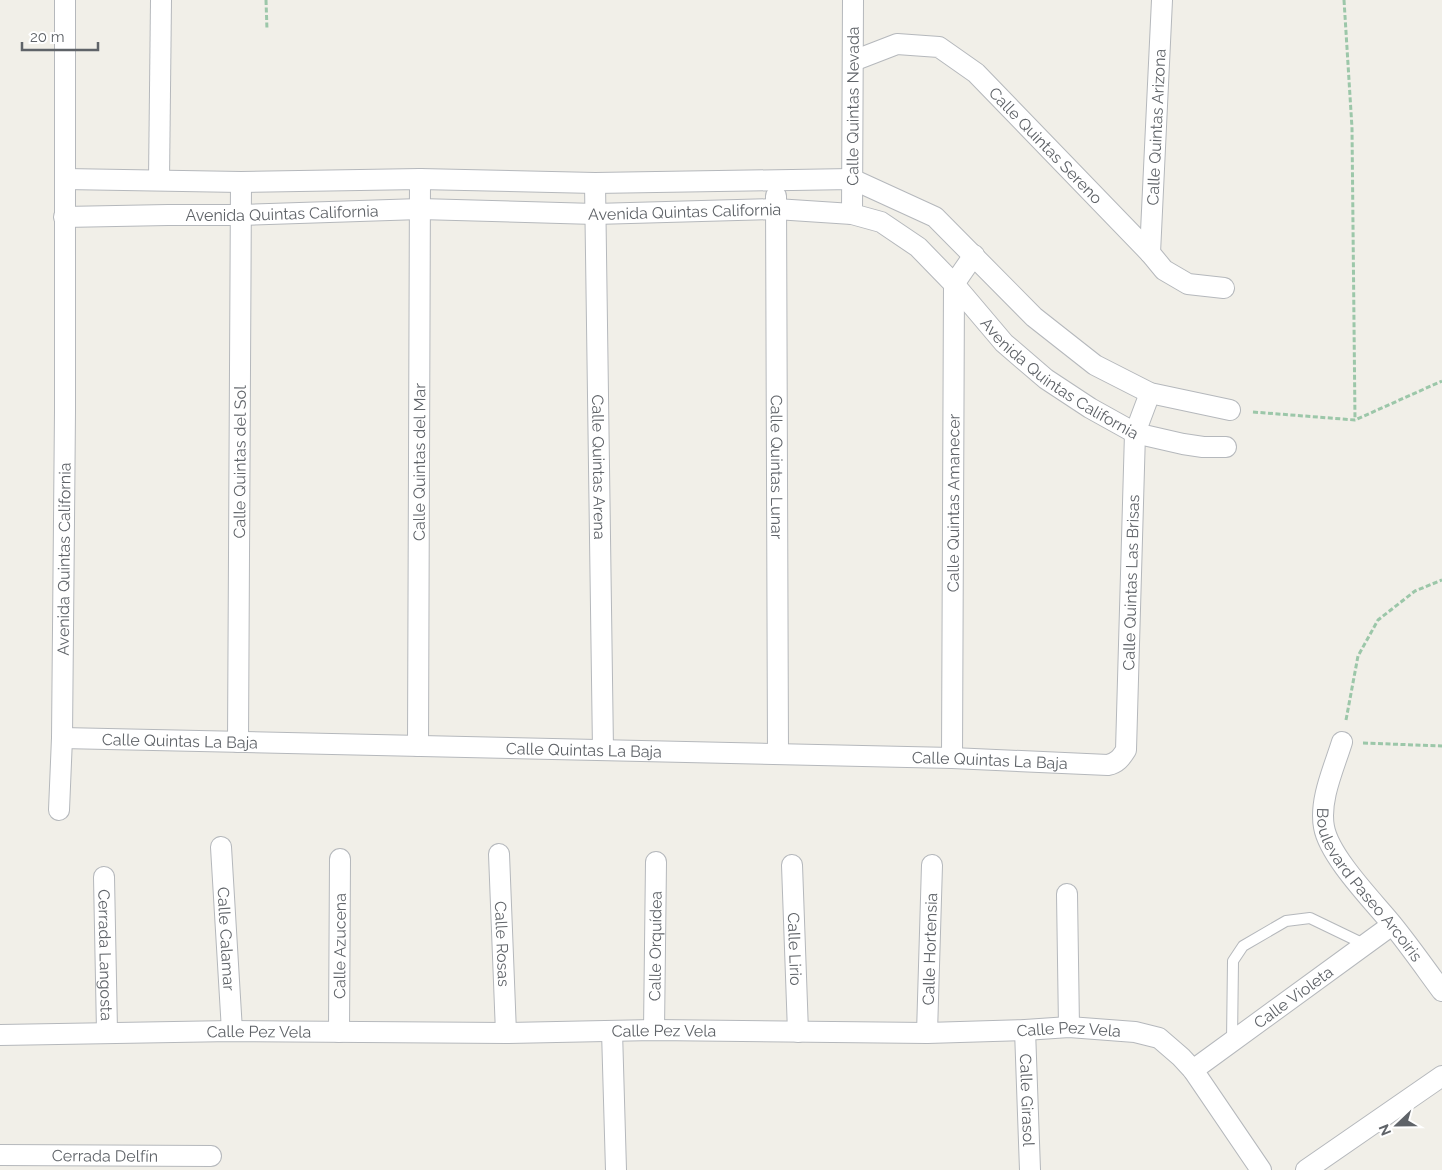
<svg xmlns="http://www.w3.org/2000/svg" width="1442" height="1170" font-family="Raleway,sans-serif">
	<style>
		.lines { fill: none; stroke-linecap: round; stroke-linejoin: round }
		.lane-casing { stroke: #b5b8bc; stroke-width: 12 }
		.street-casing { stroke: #b5b8bc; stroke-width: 22 }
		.path { stroke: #9cc7a9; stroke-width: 3; stroke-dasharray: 5 2.5; stroke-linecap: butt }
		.lane { stroke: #fff; stroke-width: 10 }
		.street { stroke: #fff; stroke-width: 20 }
		.labels { text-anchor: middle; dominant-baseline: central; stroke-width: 4; stroke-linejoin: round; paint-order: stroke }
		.street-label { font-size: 16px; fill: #5f6368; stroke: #fff }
	</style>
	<rect width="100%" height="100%" fill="#f1efe8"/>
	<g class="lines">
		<g class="lane-casing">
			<polyline id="lane" points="1232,1041 1233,961 1243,946 1286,921 1310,918 1366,945"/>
		</g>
		<g class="street-casing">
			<g id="street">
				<path id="s1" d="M 853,61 L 897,44 L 939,47 L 976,73 L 1150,253 L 1164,270 L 1188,284 L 1224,288"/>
				<polyline points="65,179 241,182 420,179 595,183 852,179 935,217 1034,317 1095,365 1150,393 1230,410"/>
				<polyline points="159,180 161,0"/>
				<path id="s2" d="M 595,183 L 603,750"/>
				<path id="s3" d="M 776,196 L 778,754"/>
				<path id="s4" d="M 852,214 L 853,0"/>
				<path id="s5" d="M 64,217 L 168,215 L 240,215 L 420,209 L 595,214 L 776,209 L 852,214 L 881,222 L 918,247 L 954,284 L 1004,343 L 1046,379 L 1090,408 L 1135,433 L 1183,444 L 1203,447 L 1226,447"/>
				<path id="s6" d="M 1150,253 L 1162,0"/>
				<path id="s7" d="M 62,738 L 952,758 L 1108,765 C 1117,763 1121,758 1126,750 L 1135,433 L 1150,393"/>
				<path id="s8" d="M 238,742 L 241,182"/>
				<path id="s9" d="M 1342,742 C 1334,768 1319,800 1324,827 C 1329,856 1372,900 1391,923 C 1409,945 1425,968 1442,991"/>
				<path id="s10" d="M 418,746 L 420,179"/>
				<path id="s11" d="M 952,758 L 954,284 L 974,255"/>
				<path id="s12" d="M 59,810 L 62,738 L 65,411 L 65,0"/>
				<path id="s13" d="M 221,847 L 232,1031"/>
				<path id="s14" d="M 499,854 L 506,1033"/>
				<path id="s15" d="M 792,865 L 798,1032"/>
				<path id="s16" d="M 104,877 L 107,1032"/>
				<polyline points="1067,894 1069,1027"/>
				<path id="s17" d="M 654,1030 L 656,862"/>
				<path id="s18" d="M 1025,1030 L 1030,1170"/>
				<polyline points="612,1031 616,1170"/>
				<path id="s19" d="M 339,1032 L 340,859"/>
				<path id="s20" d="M 927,1033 L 932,865"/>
				<path id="s21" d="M 0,1035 L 232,1031 L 506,1033 L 654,1030 L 927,1033 L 1025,1030 L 1069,1027 L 1135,1032 L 1159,1038 L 1181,1057 L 1193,1070 L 1261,1170"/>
				<path id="s22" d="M 1193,1070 L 1392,925"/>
				<path id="s23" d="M 0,1155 L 211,1156"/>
				<polyline points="1306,1170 1442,1076"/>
			</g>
		</g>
		<g class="path">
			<polyline points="266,0 267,30"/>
			<polyline points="1344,0 1352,128 1355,420"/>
			<polyline points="1253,412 1355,420 1442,381"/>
			<polyline points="1346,720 1358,656 1378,620 1415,591 1442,580"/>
			<polyline points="1363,743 1442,746"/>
		</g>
		<use href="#lane" class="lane"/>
		<use href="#street" class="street"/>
	</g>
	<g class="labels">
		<g class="street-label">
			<text stroke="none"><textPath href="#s4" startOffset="108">Calle Quintas Nevada</textPath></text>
			<text stroke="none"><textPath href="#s6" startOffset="126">Calle Quintas Arizona</textPath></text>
			<text stroke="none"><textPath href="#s1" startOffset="235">Calle Quintas Sereno</textPath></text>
			<text stroke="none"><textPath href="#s5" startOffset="218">Avenida Quintas California</textPath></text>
			<text stroke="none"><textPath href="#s5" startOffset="621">Avenida Quintas California</textPath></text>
			<text stroke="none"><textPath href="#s5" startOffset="1058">Avenida Quintas California</textPath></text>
			<text stroke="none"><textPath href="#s8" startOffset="280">Calle Quintas del Sol</textPath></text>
			<text stroke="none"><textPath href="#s10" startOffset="284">Calle Quintas del Mar</textPath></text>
			<text stroke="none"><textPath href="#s2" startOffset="284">Calle Quintas Arena</textPath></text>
			<text stroke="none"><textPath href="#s3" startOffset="271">Calle Quintas Lunar</textPath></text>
			<text stroke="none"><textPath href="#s11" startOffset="255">Calle Quintas Amanecer</textPath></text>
			<text stroke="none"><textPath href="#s12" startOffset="251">Avenida Quintas California</textPath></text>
			<text stroke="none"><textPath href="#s7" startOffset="1238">Calle Quintas Las Brisas</textPath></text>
			<text stroke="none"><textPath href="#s7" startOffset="118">Calle Quintas La Baja</textPath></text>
			<text stroke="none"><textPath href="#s7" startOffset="522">Calle Quintas La Baja</textPath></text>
			<text stroke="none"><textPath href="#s7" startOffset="928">Calle Quintas La Baja</textPath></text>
			<text stroke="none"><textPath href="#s9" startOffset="160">Boulevard Paseo Arcoiris</textPath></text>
			<text stroke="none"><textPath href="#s13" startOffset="92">Calle Calamar</textPath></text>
			<text stroke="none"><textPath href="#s14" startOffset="90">Calle Rosas</textPath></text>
			<text stroke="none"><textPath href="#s19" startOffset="86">Calle Azucena</textPath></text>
			<text stroke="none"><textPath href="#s17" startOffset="84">Calle Orquídea</textPath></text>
			<text stroke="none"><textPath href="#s15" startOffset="84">Calle Lirio</textPath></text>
			<text stroke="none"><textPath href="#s20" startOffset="84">Calle Hortensia</textPath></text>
			<text stroke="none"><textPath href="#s16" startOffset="78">Cerrada Langosta</textPath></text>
			<text stroke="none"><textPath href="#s22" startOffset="124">Calle Violeta</textPath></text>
			<text stroke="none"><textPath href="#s21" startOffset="664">Calle Pez Vela</textPath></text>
			<text stroke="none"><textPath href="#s21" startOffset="1069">Calle Pez Vela</textPath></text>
			<text stroke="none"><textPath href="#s21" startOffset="259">Calle Pez Vela</textPath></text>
			<text stroke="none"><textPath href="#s18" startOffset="70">Calle Girasol</textPath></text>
			<text stroke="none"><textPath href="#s23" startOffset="105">Cerrada Delfín</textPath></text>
		</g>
	</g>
	<g transform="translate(1397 1125) rotate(248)" stroke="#ffffff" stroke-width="4" paint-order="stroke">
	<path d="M0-4L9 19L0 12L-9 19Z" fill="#5f6368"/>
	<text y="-8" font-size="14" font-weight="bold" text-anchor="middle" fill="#5f6368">N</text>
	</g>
	<path d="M22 42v8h76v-8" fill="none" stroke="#5f6368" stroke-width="2.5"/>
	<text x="30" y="42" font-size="15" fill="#5f6368" stroke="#ffffff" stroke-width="4" paint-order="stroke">20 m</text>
</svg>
